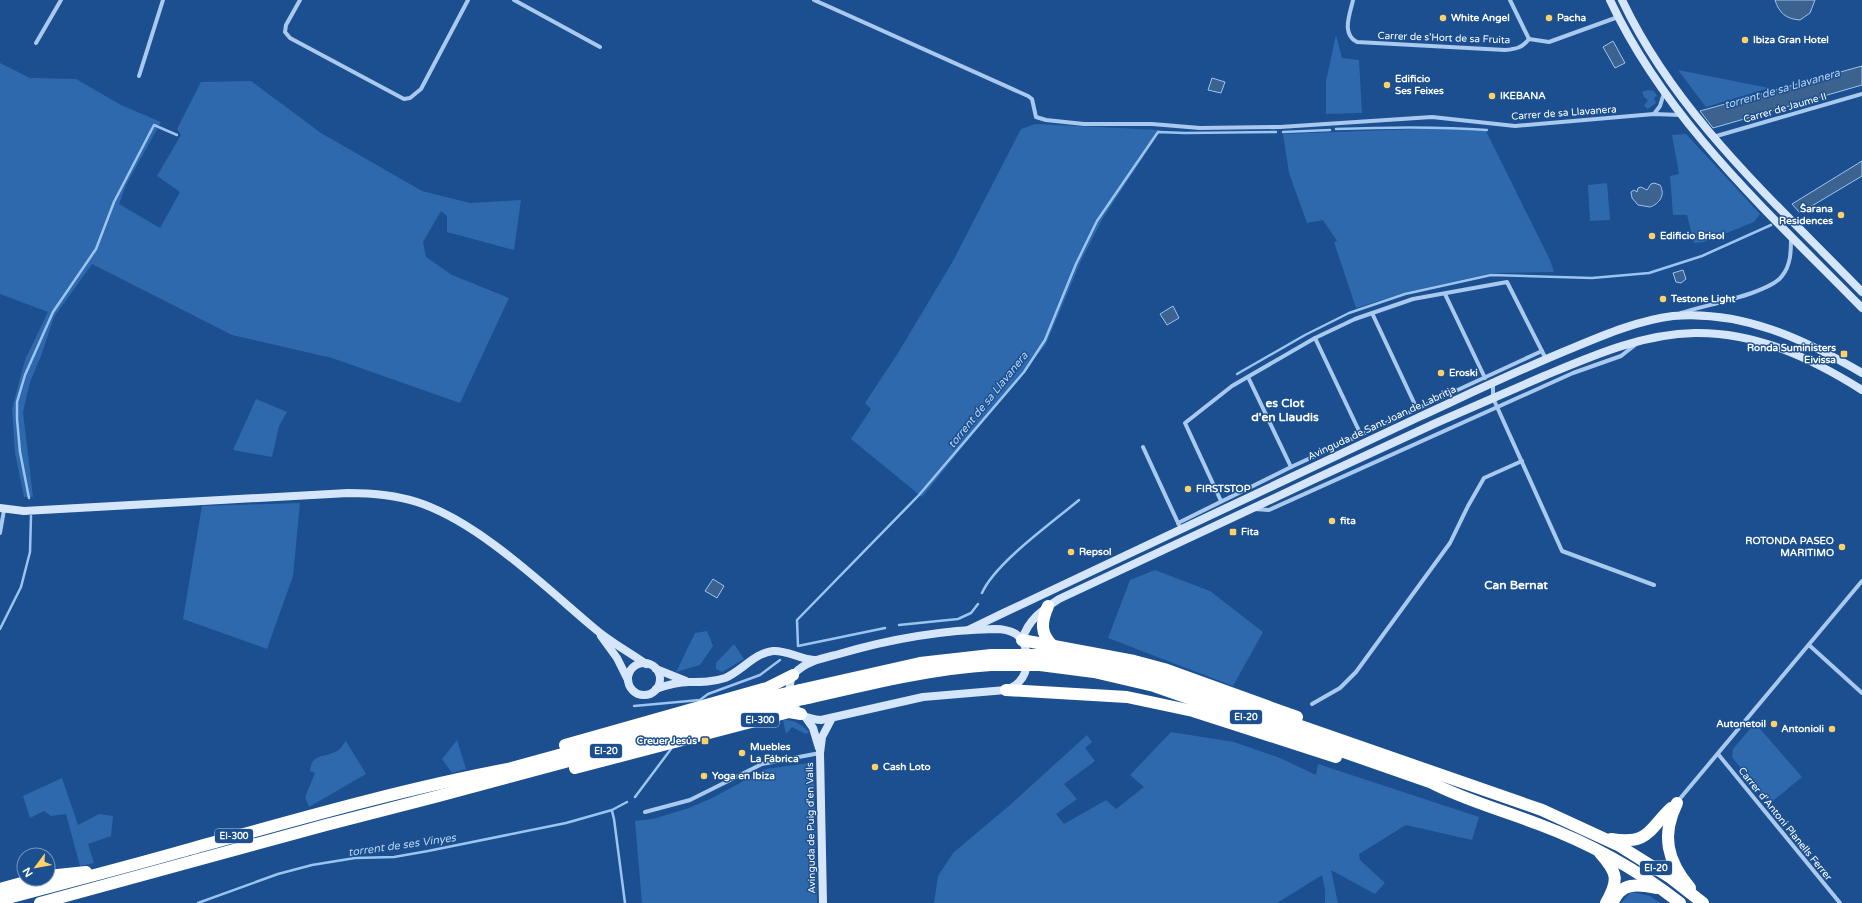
<svg xmlns="http://www.w3.org/2000/svg" width="1862" height="903" font-family="'Varela Round',sans-serif">
	<style>
		.green { fill: #2e69ad }
		.water { fill: #3c6290; stroke: #9cc4f0 }
		.lines { fill: none; stroke-linecap: round; stroke-linejoin: round }
		.stream { stroke: #9cc4f0; stroke-width: 2.5 }
		.street { stroke: #a9c9ee; stroke-width: 4 }
		.secondary { stroke: #d6e6fa; stroke-width: 8 }
		.highway { stroke: #fff; stroke-width: 12 }
		.highway-bridge { stroke: #fff; stroke-width: 12 }
		.poi-dot { fill: #ffd166; stroke: #1b4f8f; stroke-width: 1.5 }
		.labels { text-anchor: middle; dominant-baseline: central; stroke-width: 3; stroke-linejoin: round; paint-order: stroke }
		.shield { fill: #1b4f8f; stroke: #bbcadd; stroke-width: 1 }
		.shield-label { font-size: 9px; font-weight: bold; fill: #fff }
		.poi-label { font-size: 10px; font-weight: bold; fill: #fff; stroke: #1b4f8f; text-anchor: start }
		.street-label { font-size: 10px; fill: #fff; stroke: #1b4f8f }
		.water-label { font-size: 11px; font-style: italic; fill: #b5d3f5; stroke: #1b4f8f }
		.quarter-label { font-size: 12px; font-weight: bold; fill: #fff; stroke: #1b4f8f }
	</style>
	<rect width="100%" height="100%" fill="#1b4f8f"/>
	<g class="green">
		<polygon points="1336,35 1342,58 1359,60 1362,113 1326,114 1326,81"/>
		<polygon points="0,63 30,78 76,79 121,105 161,122 126,185 119,204 160,228 180,192 157,176 181,135 177,129 201,82 251,81 321,133 422,191 470,203 521,200 514,250 447,232 447,216 441,211 423,242 426,257 452,275 509,298 460,403 332,358 232,335 92,264 54,317 41,356 30,382 23,412 33,497 24,497 15,453 12,409 25,360 48,312 0,294"/>
		<polygon points="1678,70 1769,88 1706,107"/>
		<polygon points="1647,90 1654,91 1657,96 1654,98 1656,103 1648,109 1644,106 1648,100 1644,97 1642,92"/>
		<polygon points="1036,124 1161,130 1103,218 1081,261 1046,344 922,497 851,439 871,409 865,403 898,353 953,261 1021,129"/>
		<polygon points="1441,128 1486,131 1550,260 1554,272 1492,273 1404,293 1356,308 1334,242 1337,241 1323,220 1307,223 1289,173 1283,134"/>
		<polygon points="1686,134 1760,214 1754,222 1704,242 1694,243 1687,215 1673,215 1670,176 1679,174 1672,135"/>
		<polygon points="1607,183 1610,220 1590,221 1588,185"/>
		<polygon points="256,399 287,412 279,426 272,457 233,450"/>
		<polygon points="300,503 293,576 267,649 183,619 202,506"/>
		<polygon points="1155,570 1210,591 1263,632 1233,686 1108,638 1130,580"/>
		<polygon points="707,631 713,646 700,665 676,672 695,633"/>
		<polygon points="734,644 744,659 722,672 716,669 716,663"/>
		<path d="M 783,720 C 793,719 803,725 809,732 L 806,734 L 792,727 L 786,734 Z"/>
		<polygon points="1755,723 1802,777 1769,804 1732,757 1733,749"/>
		<polygon points="1171,732 1234,742 1280,758 1316,775 1318,764 1479,817 1472,840 1406,825 1359,854 1360,860 1385,883 1375,894 1331,870 1338,903 1325,903 1325,890 1322,875 1277,903 934,903 938,876 953,853 1010,805 1087,735 1092,742 1085,748 1095,761 1064,784 1077,799 1056,814 1064,824 1106,800 1116,809 1144,787 1130,775"/>
		<polygon points="457,740 466,769 452,773 442,759"/>
		<path d="M 346,741 L 366,774 L 309,807 L 305,797 L 315,773 L 310,771 C 312,753 323,758 335,752 C 340,751 343,744 346,741 Z"/>
		<polygon points="809,763 814,767 817,903 642,903 635,821 653,819 689,808 712,798 766,769"/>
		<polygon points="62,778 78,825 99,814 113,816 111,836 88,844 94,863 80,866 66,814 51,816 44,811 30,818 23,796"/>
		<polygon points="1631,892 1650,896 1660,903 1621,903"/>
	</g>
	<g class="water">
		<path d="M 1775,0 L 1815,0 L 1810,13 L 1800,20 C 1786,19 1779,13 1775,0 Z"/>
		<polygon points="1613,41 1625,63 1615,68 1603,47"/>
		<polygon points="1862,66 1862,85 1713,128 1700,111"/>
		<polygon points="1212,78 1225,82 1221,93 1208,90"/>
		<polygon points="1862,161 1862,176 1800,213 1792,204"/>
		<path d="M 1654,183 L 1660,185 C 1666,195 1659,204 1650,207 L 1638,205 L 1632,198 L 1631,192 L 1634,190 L 1637,192 L 1638,188 L 1641,187 L 1647,190 L 1651,184 Z"/>
		<polygon points="1683,270 1686,279 1681,283 1676,282 1673,273"/>
		<polygon points="1173,306 1179,318 1167,325 1160,314"/>
		<polygon points="713,579 724,586 717,598 705,591"/>
	</g>
	<g class="lines">
		<g class="stream">
			<path d="M 1336,129 C 1387,127 1436,126 1487,130"/>
			<polyline points="1283,132 1330,130"/>
			<polyline points="1237,374 1305,335 1349,313 1405,294 1491,275 1592,278 1649,273 1702,256 1771,225"/>
			<polyline points="29,498 20,452 17,419 17,402 25,375 53,312 96,249 114,202 154,125 177,135"/>
			<path d="M 982,593 C 995,563 1053,522 1079,500"/>
			<polyline points="899,625 958,619 971,613 978,604"/>
			<polyline points="885,628 798,646 797,620 919,495 1024,372 1045,340 1076,264 1097,221 1158,132 1185,133 1276,132"/>
			<polyline points="0,629 21,587 30,552 31,516"/>
			<polyline points="634,706 700,700 708,694 760,675 780,660"/>
			<polyline points="635,797 671,749"/>
			<polyline points="612,811 614,819 625,903"/>
			<polyline points="198,903 278,874 312,865 355,858 394,857 428,851 566,823 612,810 627,802"/>
		</g>
		<g class="street">
			<polyline points="300,0 286,25 285,32 290,38 404,99 410,98 421,89 468,0"/>
			<polyline points="514,0 600,47"/>
			<polyline points="814,0 1028,96 1032,99 1036,117 1046,120 1084,124 1152,124 1200,128 1280,127 1432,117 1515,126 1654,114 1680,115"/>
			<path d="M 1353,0 C 1350,14 1341,34 1357,42 L 1505,50 C 1516,49 1522,48 1529,39"/>
			<polyline points="1510,0 1529,39"/>
			<polyline points="1529,39 1549,42 1618,17"/>
			<polyline points="36,43 61,0"/>
			<polyline points="139,76 163,0"/>
			<polyline points="1654,114 1660,106 1664,93"/>
			<polyline points="1713,137 1862,94"/>
			<polyline points="1445,294 1485,378"/>
			<polyline points="1372,313 1417,409"/>
			<path d="M 1681,313 C 1704,305 1769,294 1782,276 C 1791,265 1791,251 1791,238"/>
			<polyline points="1315,338 1361,435"/>
			<polyline points="1248,377 1291,467"/>
			<polyline points="1493,384 1493,398 1562,551 1654,585"/>
			<polyline points="1143,447 1179,525"/>
			<polyline points="1221,501 1185,423 1232,386 1315,338 1355,319 1413,299 1507,282 1546,359"/>
			<polyline points="1254,509 1269,510 1573,373 1621,356 1635,345"/>
			<polyline points="1178,523 1291,467 1542,351"/>
			<polyline points="0,533 4,510"/>
			<polyline points="1809,645 1862,693"/>
			<polyline points="1312,704 1340,688 1356,672 1450,543 1468,506 1484,478 1522,461"/>
			<polyline points="1718,754 1840,903"/>
			<polyline points="1678,801 1862,581"/>
			<polyline points="645,812 690,800 762,764 820,753"/>
		</g>
		<g class="secondary">
			<path d="M 1610,0 C 1667,122 1769,213 1862,308"/>
			<path d="M 1622,0 C 1677,116 1774,201 1862,292"/>
			<path d="M 0,508 L 24,511 L 348,493 C 371,493 395,495 417,502 C 479,522 544,586 594,628 C 610,642 629,652 646,664"/>
			<path d="M 995,629 C 1002,629 1009,630 1016,634 C 1029,644 1031,670 1019,682 C 1016,686 1011,688 1006,690 L 923,697 L 821,720 C 807,719 798,715 792,702 C 789,693 788,680 795,673 C 806,661 824,658 839,654 C 890,639 942,630 995,629 Z"/>
			<path d="M 968,630 C 1118,558 1269,488 1419,417 C 1471,393 1523,368 1575,347 C 1606,334 1640,320 1673,316 C 1742,310 1804,339 1862,373"/>
			<polyline points="601,636 617,658 628,680"/>
			<path d="M 1022,640 C 1028,620 1042,610 1059,599 C 1184,540 1310,481 1436,423 C 1472,407 1508,392 1544,376 C 1592,356 1641,334 1695,333 C 1756,332 1811,358 1862,390"/>
			<circle cx="644" cy="679" r="16"/>
			<polyline points="656,669 686,681"/>
			<path d="M 656,689 C 667,685 678,682 689,682 C 702,682 713,682 725,678 C 742,671 754,653 773,651 C 787,650 799,659 814,660"/>
			<polyline points="806,718 813,728 819,748"/>
			<polyline points="823,903 820,753 822,737 832,718"/>
		</g>
		<g class="highway">
			<path d="M 1048,606 C 1041,622 1040,634 1053,646"/>
			<polyline points="1022,640 1134,661 1164,669 1297,717"/>
			<path d="M 1040,655 C 1090,660 1138,671 1186,686 L 1542,810 L 1618,845 L 1671,878 L 1703,903"/>
			<path d="M 1040,665 L 1094,672 L 1154,686 L 1430,782 C 1464,800 1502,810 1538,824 C 1589,843 1637,869 1680,903"/>
			<polyline points="800,690 920,663 991,655"/>
			<polyline points="1006,690 1127,697 1193,711 1336,757"/>
			<path d="M 803,699 C 866,685 927,669 991,665"/>
			<polyline points="565,745 767,688 793,675"/>
			<polyline points="575,768 789,712 801,714"/>
			<path d="M 1677,803 C 1661,835 1667,861 1690,888"/>
			<path d="M 1611,839 C 1649,845 1648,830 1671,808"/>
			<path d="M 1600,853 C 1618,873 1619,880 1606,903"/>
			<polyline points="48,876 86,872"/>
			<polyline points="0,889 36,879"/>
			<path d="M 0,900 C 60,884 119,869 179,852 C 288,822 397,790 508,769 L 774,696"/>
			<path d="M 1613,902 C 1621,882 1638,884 1656,888"/>
			<polyline points="40,903 326,825 435,797 777,705"/>
		</g>
		<g class="highway-bridge">
			<polyline points="991,655 1040,655"/>
			<polyline points="991,665 1040,665"/>
			<polyline points="774,696 800,690"/>
			<polyline points="777,705 803,699"/>
		</g>
	</g>
	<g class="poi-dot">
		<circle cx="1443" cy="18" r="4"/>
		<circle cx="1549" cy="18" r="4"/>
		<circle cx="1745" cy="40" r="4"/>
		<circle cx="1387" cy="85" r="4"/>
		<circle cx="1492" cy="96" r="4"/>
		<circle cx="1841" cy="215" r="4"/>
		<circle cx="1652" cy="236" r="4"/>
		<circle cx="1663" cy="299" r="4"/>
		<rect x="1840" y="350" width="8" height="8" rx="2"/>
		<circle cx="1441" cy="373" r="4"/>
		<circle cx="1188" cy="489" r="4"/>
		<circle cx="1332" cy="521" r="4"/>
		<rect x="1229" y="528" width="8" height="8" rx="2"/>
		<circle cx="1842" cy="547" r="4"/>
		<circle cx="1071" cy="552" r="4"/>
		<circle cx="1774" cy="724" r="4"/>
		<circle cx="1832" cy="729" r="4"/>
		<rect x="701" y="737" width="8" height="8" rx="2"/>
		<circle cx="742" cy="753" r="4"/>
		<circle cx="875" cy="767" r="4"/>
		<circle cx="704" cy="776" r="4"/>
	</g>
	<g class="labels">
		<g class="shield">
			<rect x="1230" y="710" width="32" height="14" rx="3"/>
			<rect x="741" y="713" width="38" height="14" rx="3"/>
			<rect x="590" y="744" width="32" height="14" rx="3"/>
			<rect x="215" y="829" width="38" height="14" rx="3"/>
			<rect x="1640" y="861" width="32" height="14" rx="3"/>
		</g>
		<g class="shield-label">
			<text x="1246" y="717">EI-20</text>
			<text x="760" y="720">EI-300</text>
			<text x="606" y="751">EI-20</text>
			<text x="234" y="836">EI-300</text>
			<text x="1656" y="868">EI-20</text>
		</g>
		<g class="poi-label">
			<text x="1451" y="18">White Angel</text>
			<text x="1557" y="18">Pacha</text>
			<text x="1753" y="40">Ibiza Gran Hotel</text>
			<text x="1395" y="79">Edificio<tspan x="1395" dy="12">Ses Feixes</tspan></text>
			<text x="1500" y="96">IKEBANA</text>
			<text x="1833" y="209" text-anchor="end">Ŝarana<tspan x="1833" dy="12">Residences</tspan></text>
			<text x="1660" y="236">Edificio Brisol</text>
			<text x="1671" y="299">Testone Light</text>
			<text x="1836" y="348" text-anchor="end">Ronda Suministers<tspan x="1836" dy="12">Eivissa</tspan></text>
			<text x="1449" y="373">Eroski</text>
			<text x="1196" y="489">FIRSTSTOP</text>
			<text x="1340" y="521">fita</text>
			<text x="1241" y="532">Fita</text>
			<text x="1834" y="541" text-anchor="end">ROTONDA PASEO<tspan x="1834" dy="12">MARITIMO</tspan></text>
			<text x="1079" y="552">Repsol</text>
			<text x="1766" y="724" text-anchor="end">Autonetoil</text>
			<text x="1824" y="729" text-anchor="end">Antonioli</text>
			<text x="697" y="741" text-anchor="end">Creuer Jesús</text>
			<text x="750" y="747">Muebles<tspan x="750" dy="12">La Fábrica</tspan></text>
			<text x="883" y="767">Cash Loto</text>
			<text x="712" y="776">Yoga en Ibiza</text>
		</g>
		<g class="street-label">
			<text transform="translate(1444 38) rotate(2)">Carrer de s'Hort de sa Fruita</text>
			<text transform="translate(1785 108) rotate(-16)">Carrer de Jaume II</text>
			<text transform="translate(1564 113) rotate(-4)">Carrer de sa Llavanera</text>
			<text transform="translate(1382 423) rotate(-25)">Avinguda de Sant Joan de Labritja</text>
			<text transform="translate(1785 824) rotate(51)">Carrer d'Antoni Planells Ferrer</text>
			<text transform="translate(811 828) rotate(-91)">Avinguda de Puig d'en Valls</text>
		</g>
		<g class="water-label">
			<text transform="translate(1782 89) rotate(-16)">torrent de sa Llavanera</text>
			<text transform="translate(988 400) rotate(-51)">torrent de sa Llavanera</text>
			<text transform="translate(402 845) rotate(-8)">torrent de ses Vinyes</text>
		</g>
		<g class="quarter-label">
			<text x="1285" y="403">es Clot<tspan x="1285" dy="14">d'en Llaudis</tspan></text>
			<text x="1516" y="585">Can Bernat</text>
		</g>
	</g>
	<g transform="translate(36 867) rotate(238)"><circle r="19" fill="#1b4f8f" stroke="#7695bc"/>
	<path d="M0-3L7 15L0 10L-7 15Z" fill="#ffd166"/>
	<text y="-6" font-size="11" font-weight="bold" text-anchor="middle" fill="#ffffff">N</text>
	</g>
</svg>
